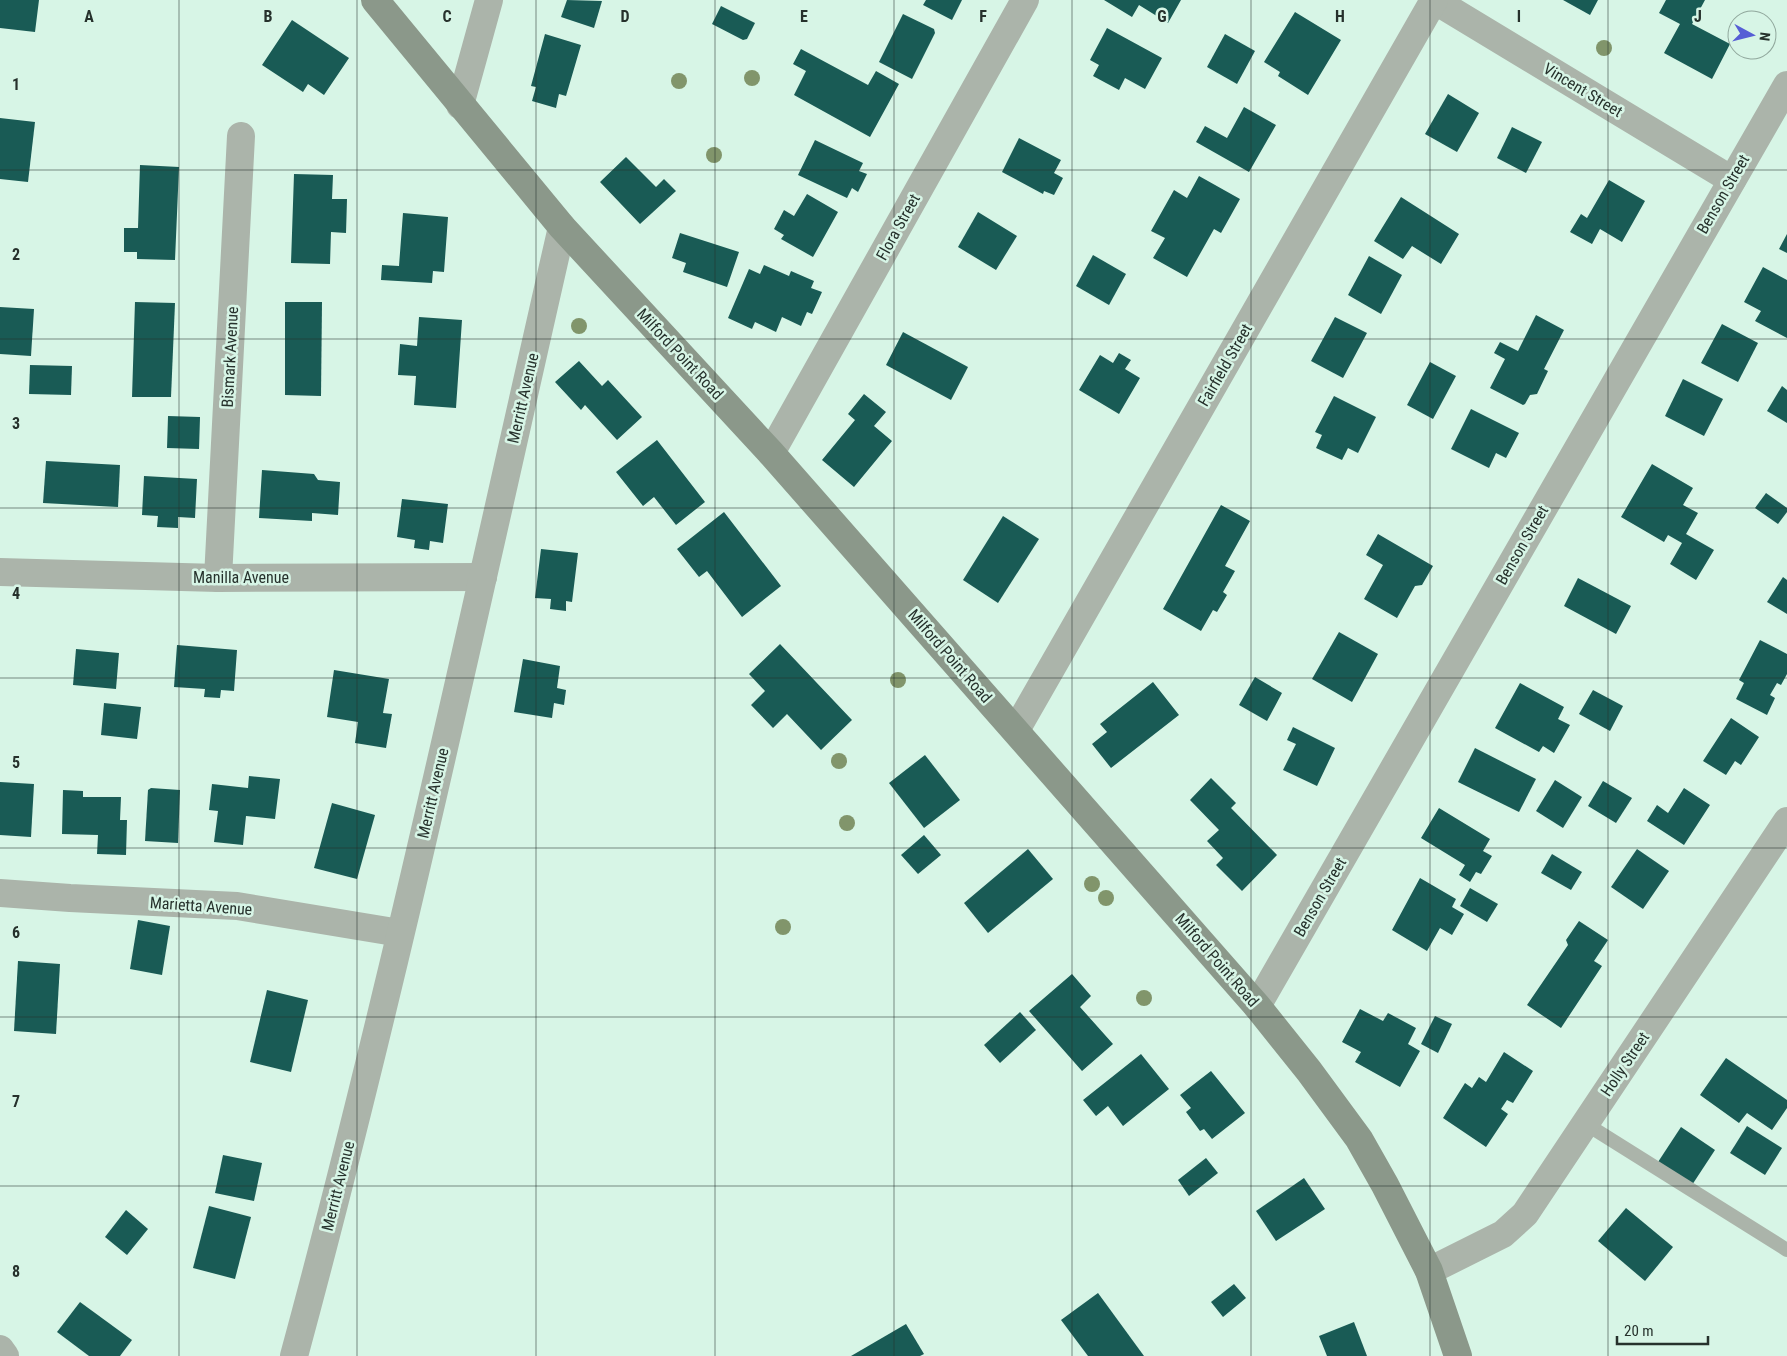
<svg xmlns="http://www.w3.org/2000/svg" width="1787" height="1356" font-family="'Roboto Condensed',sans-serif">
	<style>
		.building { fill: #195b55 }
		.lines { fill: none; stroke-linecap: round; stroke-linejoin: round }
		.lane { stroke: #abb4aa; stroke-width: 14 }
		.street { stroke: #abb4aa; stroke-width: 28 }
		.secondary { stroke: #8b988a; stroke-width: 28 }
		.tree { fill: #81956b }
		.grid { fill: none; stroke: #26312c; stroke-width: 1; stroke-opacity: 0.55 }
		.labels { text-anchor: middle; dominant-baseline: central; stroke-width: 5; stroke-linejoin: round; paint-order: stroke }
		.street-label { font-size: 16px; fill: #26312c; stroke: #d7f5e6 }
		.grid-label { font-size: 16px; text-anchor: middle; font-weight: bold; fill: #26312c; stroke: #d7f5e6; stroke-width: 5; stroke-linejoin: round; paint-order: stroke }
	</style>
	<rect width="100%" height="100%" fill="#d7f5e6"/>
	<g class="building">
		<polygon points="0,0 39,0 35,32 0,28"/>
		<polygon points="567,0 602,1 594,28 561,17"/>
		<polygon points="926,0 962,0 952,20 923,5"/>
		<polygon points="1104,0 1181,0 1168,23 1139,5 1132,17"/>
		<polygon points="1563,0 1598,0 1590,15"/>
		<polygon points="1666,0 1705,0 1692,24 1730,44 1712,79 1664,53 1680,24 1659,13"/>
		<polygon points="721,6 755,23 747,39 743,40 712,24"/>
		<polygon points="1295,12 1341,40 1308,95 1278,76 1280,72 1264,62"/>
		<polygon points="903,14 934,29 935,33 912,79 879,62"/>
		<polygon points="292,20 349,58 324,95 308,84 303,92 262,65"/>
		<polygon points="1107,28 1162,58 1145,89 1125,78 1119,90 1093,76 1099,65 1090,60"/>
		<polygon points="545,34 581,45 566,96 559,94 556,108 532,101 536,87 531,86"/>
		<polygon points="1225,34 1255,51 1237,84 1207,67"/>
		<polygon points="801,49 868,85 876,71 899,84 870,137 794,95 806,71 793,64"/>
		<polygon points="1448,94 1479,113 1457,152 1425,134"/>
		<polygon points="1244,107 1276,125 1249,172 1196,142 1205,126 1227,138"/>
		<polygon points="0,118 35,122 28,182 0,179"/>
		<polygon points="1512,127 1542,142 1526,173 1497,158"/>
		<polygon points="1019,138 1061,160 1054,173 1063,178 1054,195 1044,191 1043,194 1002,172"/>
		<polygon points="815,140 863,163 859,171 867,174 858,192 852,188 847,198 798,175"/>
		<polygon points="626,157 656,187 664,179 676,191 640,224 600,182"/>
		<polygon points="140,165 179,167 175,260 137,259 137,252 124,252 124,228 138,228"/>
		<polygon points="294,174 333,175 332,199 347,199 346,233 331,232 330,264 291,263"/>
		<polygon points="1199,176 1240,199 1221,233 1214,229 1187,277 1153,258 1165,238 1151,231 1174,190 1187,198"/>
		<polygon points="1609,180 1645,201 1622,242 1600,229 1592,244 1570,232 1581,214 1587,218"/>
		<polygon points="807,194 838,212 813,257 781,239 784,235 774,229 784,210 794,216"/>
		<polygon points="1401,197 1459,234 1441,264 1412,246 1403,259 1374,241"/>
		<polygon points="978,212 1017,236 996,270 958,247"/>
		<polygon points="403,213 448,217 444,272 433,271 432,283 381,280 382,265 399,266"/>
		<polygon points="680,233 739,252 727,287 683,272 686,263 672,258"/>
		<polygon points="1787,234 1787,253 1779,249"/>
		<polygon points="1093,255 1126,274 1109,305 1076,286"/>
		<polygon points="1369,256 1402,275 1381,314 1348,295"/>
		<polygon points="764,265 789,276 791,271 814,281 811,288 822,292 812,314 807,312 801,326 782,317 776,332 755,322 752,329 728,318 749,269 760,274"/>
		<polygon points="1763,267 1787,280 1787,338 1755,321 1761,311 1744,302"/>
		<polygon points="135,302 175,303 171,397 132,397"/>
		<polygon points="285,302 322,302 321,396 285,395"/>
		<polygon points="0,307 34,309 31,356 0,354"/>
		<polygon points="1536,315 1564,330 1544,369 1548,371 1537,394 1530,395 1525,404 1523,405 1490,388 1505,359 1494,353 1500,342 1518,351"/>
		<polygon points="419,317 462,320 456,408 414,405 416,376 398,375 400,344 417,346"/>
		<polygon points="1335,317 1367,333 1343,378 1311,361"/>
		<polygon points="1722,324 1758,343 1738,382 1701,363"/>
		<polygon points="903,332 968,367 951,400 886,365"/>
		<polygon points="1119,353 1131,360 1125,369 1140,378 1119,414 1079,390 1100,355 1113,363"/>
		<polygon points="579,361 602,386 608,380 642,417 617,440 585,405 581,410 555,382"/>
		<polygon points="1430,362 1456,376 1433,419 1407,405"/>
		<polygon points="30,365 72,366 71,395 29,394"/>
		<polygon points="1683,379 1723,399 1704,436 1665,416"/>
		<polygon points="1782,386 1787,390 1787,423 1767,411"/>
		<polygon points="864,394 886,412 874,426 892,441 854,487 822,460 855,420 848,414"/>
		<polygon points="1334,396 1376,417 1358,453 1348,448 1342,460 1316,448 1322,435 1315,432"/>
		<polygon points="1471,409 1519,433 1506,458 1496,453 1489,468 1451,449"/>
		<polygon points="168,416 200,417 199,449 167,448"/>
		<polygon points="657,440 705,502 676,525 654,497 643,506 616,472"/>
		<polygon points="46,461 120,465 118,507 43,503"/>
		<polygon points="1652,464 1693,488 1683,505 1698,513 1686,534 1714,550 1696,580 1670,564 1682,543 1668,535 1664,542 1621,517"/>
		<polygon points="262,470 314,474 318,480 340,482 338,515 312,513 312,521 259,518"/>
		<polygon points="144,476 197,479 195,518 178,517 178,528 157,527 158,516 142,515"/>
		<polygon points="1766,493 1787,508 1787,512 1778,524 1755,508"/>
		<polygon points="402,499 448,504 443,543 430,541 429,550 414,548 415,540 397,537"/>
		<polygon points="1221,505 1250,521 1225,566 1235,571 1223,592 1227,595 1217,612 1213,610 1201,631 1163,609"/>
		<polygon points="724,512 781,586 742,617 707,571 699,577 677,549"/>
		<polygon points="1003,516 1039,539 998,603 963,580"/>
		<polygon points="1378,534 1433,566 1422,585 1415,586 1397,618 1364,599 1383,565 1366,555"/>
		<polygon points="541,549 578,553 572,602 566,601 566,611 550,609 551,599 535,598"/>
		<polygon points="1783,577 1787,580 1787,614 1767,602"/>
		<polygon points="1578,578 1631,606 1616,634 1564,606"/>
		<polygon points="1339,632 1378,654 1352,702 1312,679"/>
		<polygon points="1760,640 1787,654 1787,674 1781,685 1777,683 1770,695 1775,698 1767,715 1736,699 1744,683 1739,680"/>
		<polygon points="780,644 852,720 821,750 787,714 773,728 751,705 765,691 749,674"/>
		<polygon points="177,645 237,650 234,691 221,690 220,698 204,697 205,689 174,687"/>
		<polygon points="76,649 119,653 116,689 73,685"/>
		<polygon points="523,659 560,666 557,688 566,690 564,705 554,703 552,718 514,712"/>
		<polygon points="334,670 389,679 383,713 392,714 386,748 355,743 358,722 327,717"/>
		<polygon points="1255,677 1282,693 1267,721 1239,705"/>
		<polygon points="1153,682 1179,715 1111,768 1092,744 1107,732 1100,724"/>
		<polygon points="1520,683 1564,707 1558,719 1570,725 1554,753 1543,746 1539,752 1495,728"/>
		<polygon points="1593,690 1623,706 1610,731 1579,714"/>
		<polygon points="104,703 141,707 137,739 101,735"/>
		<polygon points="1731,718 1759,737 1741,765 1735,761 1726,775 1703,761"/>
		<polygon points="1293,727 1335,748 1317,786 1283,770 1296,744 1287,740"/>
		<polygon points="1475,748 1536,779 1519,812 1458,782"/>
		<polygon points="925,755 960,800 924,828 889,783"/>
		<polygon points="249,776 280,779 275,819 246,816 243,845 214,842 218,811 209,810 212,784 248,788"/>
		<polygon points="1211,778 1236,803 1231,808 1277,855 1242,891 1216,865 1223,858 1207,841 1219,830 1190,800"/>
		<polygon points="1555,780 1582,797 1563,828 1536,811"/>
		<polygon points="1603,781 1632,798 1616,823 1588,806"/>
		<polygon points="0,782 34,784 31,837 0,835"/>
		<polygon points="151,788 180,790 178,843 145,841 148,790"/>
		<polygon points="1684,788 1710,805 1684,845 1647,821 1657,805 1668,813"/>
		<polygon points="63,790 83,791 83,797 121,797 120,820 127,820 126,855 97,854 98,835 62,834"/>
		<polygon points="332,803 375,815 357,879 314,868"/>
		<polygon points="1439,808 1490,839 1483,851 1492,856 1481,874 1476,872 1470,882 1459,875 1465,865 1421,838"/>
		<polygon points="924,835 941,855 918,874 901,855"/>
		<polygon points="1028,849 1053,879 988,933 964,903"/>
		<polygon points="1637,849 1669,871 1643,909 1611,887"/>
		<polygon points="1552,854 1582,872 1571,890 1541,873"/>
		<polygon points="1420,878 1456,899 1452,907 1464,914 1452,935 1440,928 1427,951 1392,930"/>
		<polygon points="1470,888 1498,904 1487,922 1460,906"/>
		<polygon points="138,920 170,926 162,975 130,969"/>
		<polygon points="1579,921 1608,940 1594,961 1602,966 1561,1028 1527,1005 1568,945 1566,940"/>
		<polygon points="18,961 60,964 56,1034 14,1031"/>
		<polygon points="1072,974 1091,996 1080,1007 1113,1044 1082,1071 1029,1011"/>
		<polygon points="267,990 308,1000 291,1072 250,1062"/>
		<polygon points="1360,1009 1383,1021 1388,1013 1416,1028 1408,1044 1420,1051 1400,1087 1355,1062 1361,1052 1342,1042"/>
		<polygon points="1020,1012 1036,1030 1000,1063 984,1045"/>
		<polygon points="1435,1016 1452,1024 1438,1053 1421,1044"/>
		<polygon points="1504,1052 1533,1071 1513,1103 1507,1100 1501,1109 1508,1114 1486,1147 1443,1118 1465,1083 1472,1088 1479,1077 1486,1082"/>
		<polygon points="1141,1054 1169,1089 1123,1126 1108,1106 1096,1116 1083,1100"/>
		<polygon points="1726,1058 1787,1100 1787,1108 1772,1130 1747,1113 1739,1123 1700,1095"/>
		<polygon points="1211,1071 1245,1113 1212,1139 1204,1129 1200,1131 1186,1112 1191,1108 1180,1095"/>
		<polygon points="1747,1126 1782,1148 1765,1175 1730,1153"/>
		<polygon points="1681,1127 1715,1150 1692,1185 1658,1162"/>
		<polygon points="223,1155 262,1163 254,1201 215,1193"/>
		<polygon points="1206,1158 1218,1173 1189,1196 1178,1180"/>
		<polygon points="1304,1178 1325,1209 1276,1241 1256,1211"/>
		<polygon points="209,1206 251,1217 235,1279 193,1268"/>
		<polygon points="1626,1208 1673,1247 1645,1281 1598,1241"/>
		<polygon points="126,1210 148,1229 127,1255 105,1237"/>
		<polygon points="1234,1284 1246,1298 1223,1317 1211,1302"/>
		<polygon points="1098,1293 1144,1356 1088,1356 1061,1320"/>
		<polygon points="80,1302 132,1340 120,1356 89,1356 57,1332"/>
		<polygon points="1354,1322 1367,1356 1327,1356 1319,1336"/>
		<polygon points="906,1324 924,1354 920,1356 851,1356"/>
	</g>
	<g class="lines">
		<polyline class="lane" points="1586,1124 1787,1250"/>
		<g class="street">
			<polyline points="1434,0 1732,180"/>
			<polyline points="460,105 489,0"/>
			<polyline points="771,453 1025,0"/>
			<polyline points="0,572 218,578 483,577"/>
			<polyline points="218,578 241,136"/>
			<polyline points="1016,730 1434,0"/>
			<polyline points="0,893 70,898 237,906 400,933"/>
			<polyline points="1257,1006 1787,85"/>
			<polyline points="1429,1271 1503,1234 1525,1214 1787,821"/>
			<polyline points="0,1349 5,1356"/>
			<path d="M 294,1356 C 395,983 476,604 562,227"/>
		</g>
		<polyline class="secondary" points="375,0 562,227 771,453 1257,1006 1309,1071 1359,1139 1385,1185 1429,1271 1458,1356"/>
	</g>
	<g class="tree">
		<circle cx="1604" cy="48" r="8"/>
		<circle cx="752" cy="78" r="8"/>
		<circle cx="679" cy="81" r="8"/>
		<circle cx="714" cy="155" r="8"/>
		<circle cx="579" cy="326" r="8"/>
		<circle cx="898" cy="680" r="8"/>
		<circle cx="839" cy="761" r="8"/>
		<circle cx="847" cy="823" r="8"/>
		<circle cx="1092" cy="884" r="8"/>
		<circle cx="1106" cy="898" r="8"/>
		<circle cx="783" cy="927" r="8"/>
		<circle cx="1144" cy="998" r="8"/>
	</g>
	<path class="grid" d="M 179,0 L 179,1356M 357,0 L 357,1356M 536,0 L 536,1356M 715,0 L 715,1356M 894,0 L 894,1356M 1072,0 L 1072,1356M 1251,0 L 1251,1356M 1430,0 L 1430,1356M 1608,0 L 1608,1356M 0,170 L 1787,170M 0,339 L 1787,339M 0,508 L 1787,508M 0,678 L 1787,678M 0,848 L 1787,848M 0,1017 L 1787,1017M 0,1186 L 1787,1186"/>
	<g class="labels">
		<g class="street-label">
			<text transform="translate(1583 90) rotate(31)">Vincent Street</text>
			<text transform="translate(1723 194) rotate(-60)">Benson Street</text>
			<text transform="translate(898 227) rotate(-61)">Flora Street</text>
			<text transform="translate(680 354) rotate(47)">Milford Point Road</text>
			<text transform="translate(230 357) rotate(-87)">Bismark Avenue</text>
			<text transform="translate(1225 365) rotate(-60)">Fairfield Street</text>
			<text transform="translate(523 398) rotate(-77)">Merritt Avenue</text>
			<text transform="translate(1522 545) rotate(-60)">Benson Street</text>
			<text x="241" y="577">Manilla Avenue</text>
			<text transform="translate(950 656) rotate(49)">Milford Point Road</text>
			<text transform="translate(433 793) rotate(-77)">Merritt Avenue</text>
			<text transform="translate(1320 897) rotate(-60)">Benson Street</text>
			<text transform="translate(201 906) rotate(4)">Marietta Avenue</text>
			<text transform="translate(1217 960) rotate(49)">Milford Point Road</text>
			<text transform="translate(1625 1064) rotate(-56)">Holly Street</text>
			<text transform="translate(338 1186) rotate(-76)">Merritt Avenue</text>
		</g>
	</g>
	<g class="grid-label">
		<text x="89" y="22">A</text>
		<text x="268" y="22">B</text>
		<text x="447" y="22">C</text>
		<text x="625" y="22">D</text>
		<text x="804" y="22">E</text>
		<text x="983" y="22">F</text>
		<text x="1162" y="22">G</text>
		<text x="1340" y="22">H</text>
		<text x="1519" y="22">I</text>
		<text x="1698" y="22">J</text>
		<text x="16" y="90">1</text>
		<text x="16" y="260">2</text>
		<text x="16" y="429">3</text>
		<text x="16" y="599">4</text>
		<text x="16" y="768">5</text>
		<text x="16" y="938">6</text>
		<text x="16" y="1107">7</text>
		<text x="16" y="1277">8</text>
	</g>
	<g transform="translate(1752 35) rotate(97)"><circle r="24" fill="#d7f5e6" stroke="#90a79c"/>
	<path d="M0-4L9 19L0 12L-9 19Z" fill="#565ed5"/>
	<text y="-8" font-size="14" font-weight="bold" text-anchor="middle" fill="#26312c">N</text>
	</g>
	<path d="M1617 1336v8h91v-8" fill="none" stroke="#26312c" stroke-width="2.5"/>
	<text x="1624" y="1336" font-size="15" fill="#26312c" stroke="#d7f5e6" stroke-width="4" paint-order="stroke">20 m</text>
</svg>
